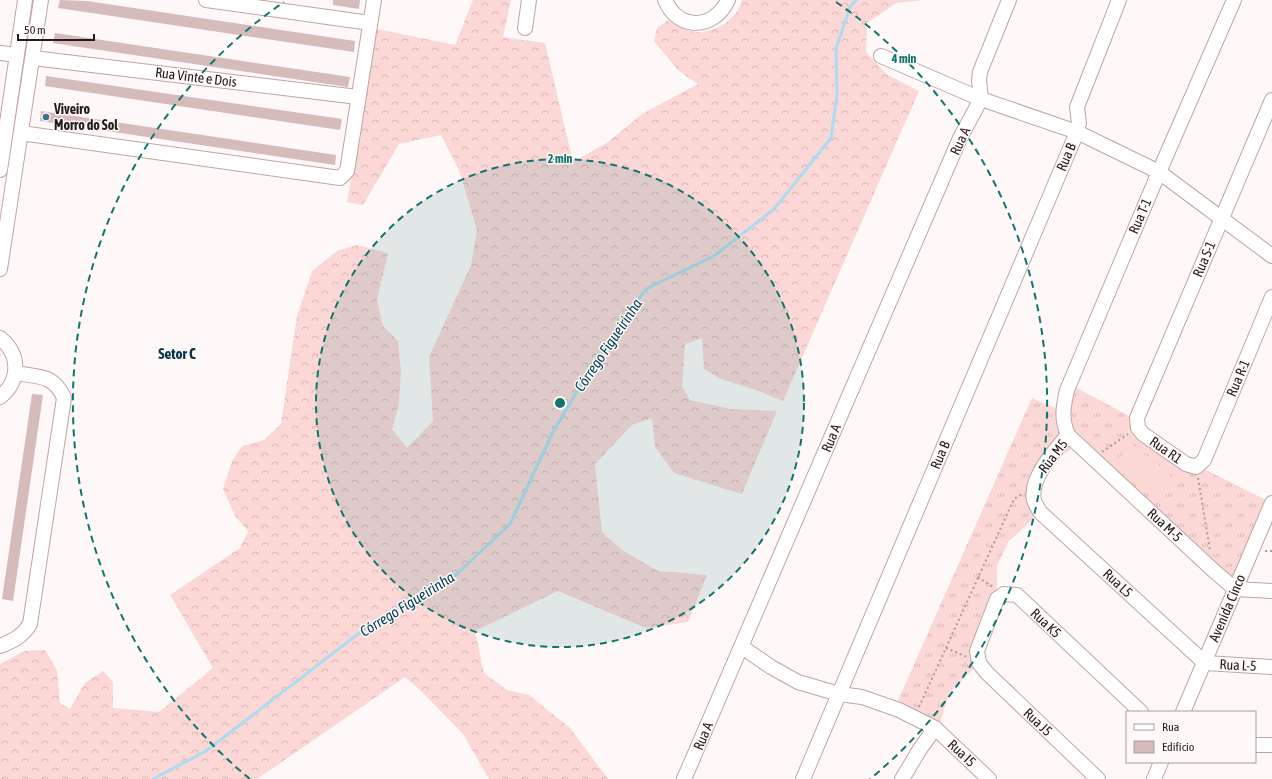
<svg xmlns="http://www.w3.org/2000/svg" width="1272" height="779" font-family="'Asap Condensed',sans-serif">
	<style>
		.grass { fill: url(#grass-tufts) }
		.forest { fill: url(#forest-crowns) }
		.pitch { fill: #fbd7d5 }
		.lines { fill: none; stroke-linecap: round; stroke-linejoin: round }
		.stream { stroke: #addbf1; stroke-width: 3 }
		.building { fill: #d5bbb9 }
		.minor-casing { stroke: #bfa6a3; stroke-width: 16 }
		.path { stroke: #a69f9e; stroke-width: 2; stroke-dasharray: 2 3; stroke-linecap: butt }
		.minor { stroke: #fff; stroke-width: 14 }
		.ring { fill: none; stroke: #0f766e; stroke-width: 2; stroke-dasharray: 7 5 }
		.poi-dot { fill: #3b748e; stroke: #fef8f8; stroke-width: 1.5 }
		.labels { text-anchor: middle; dominant-baseline: central; stroke-width: 3; stroke-linejoin: round; paint-order: stroke }
		.street-label { font-size: 14px; fill: #241b1a; stroke: #fef8f8 }
		.poi-label { font-size: 14px; font-weight: bold; fill: #241b1a; stroke: #fef8f8; text-anchor: start }
		.water-label { font-size: 15px; font-style: italic; fill: #003f55; stroke: #fef8f8 }
		.neighbourhood-label { font-size: 15px; font-weight: bold; fill: #033649; stroke: #fef8f8 }
		.centre { fill: #0f766e; stroke: #fef8f8; stroke-width: 2 }
		.ring-label { font-size: 12px; text-anchor: middle; font-weight: bold; fill: #0f766e; stroke: #fef8f8; stroke-width: 3; stroke-linejoin: round; paint-order: stroke }
	</style>
	<defs>
		<pattern id="grass-tufts" width="24" height="20" patternUnits="userSpaceOnUse"><rect width="24" height="20" fill="#fbd7d5"/><path d="M3 7l-1-3M5 7V3M7 7l1-3M15 17l-1-3M17 17v-4M19 17l1-3" fill="none" stroke="#d7b8b6"/></pattern>
		<pattern id="forest-crowns" width="20" height="18" patternUnits="userSpaceOnUse"><rect width="20" height="18" fill="#fbd7d5"/><path d="M2 6a3 3 0 1 1 6 0M12 15a3 3 0 1 1 6 0" fill="none" stroke="#d7b8b6"/></pattern>
	</defs>
	<rect width="100%" height="100%" fill="#fef8f8"/>
	<polygon class="grass" points="1073,386 1131,417 1202,468 1268,501 1234,583 1079,438 1071,449 1047,466 1032,520 1008,542 997,566 997,590 973,669 949,693 939,726 896,705 1032,398 1064,412"/>
	<path class="forest" d="M 473,0 L 511,0 L 503,37 L 545,43 L 573,162 L 608,142 L 642,114 L 698,84 L 679,71 L 654,41 L 657,28 L 668,20 C 678,25 689,33 700,32 C 718,31 738,18 742,0 L 924,0 L 896,3 L 867,23 L 866,52 L 886,74 L 919,91 L 783,401 L 756,390 L 721,379 L 704,369 L 702,338 L 685,344 L 682,386 L 690,400 L 731,409 L 777,411 L 742,494 L 674,473 L 655,447 L 652,418 L 632,425 L 595,464 L 602,532 L 622,550 L 658,571 L 707,575 L 688,622 L 646,628 L 558,591 L 475,631 L 484,673 L 507,690 L 529,695 L 570,728 L 608,779 L 489,779 L 463,734 L 423,693 L 405,677 L 257,779 L 0,779 L 0,664 L 25,651 L 45,650 L 57,670 L 60,703 L 70,709 L 85,683 L 103,671 L 113,682 L 113,708 L 159,712 L 213,668 L 170,595 L 240,548 L 248,531 L 235,516 L 223,489 L 232,461 L 242,446 L 264,440 L 281,424 L 297,316 L 312,271 L 337,251 L 357,245 L 388,253 L 377,300 L 383,326 L 398,341 L 401,371 L 399,404 L 392,429 L 407,448 L 433,421 L 429,357 L 471,265 L 477,230 L 459,170 L 441,135 L 399,144 L 363,205 L 347,202 L 377,29 L 455,45 Z"/>
	<polygon class="pitch" points="1130,443 1171,475 1159,491 1118,460"/>
	<g class="lines">
		<polyline class="stream" points="153,779 206,751 371,624 457,574 510,524 553,432 596,359 646,289 714,256 774,209 831,138 837,95 836,49 850,7 856,0"/>
	</g>
	<g class="building">
		<polygon points="60,0 87,1 355,41 354,52 58,8"/>
		<polygon points="333,0 360,0 359,9 333,5"/>
		<polygon points="55,33 350,77 348,87 53,43"/>
		<polygon points="46,76 342,119 340,130 45,86"/>
		<polygon points="41,111 336,155 335,165 40,121"/>
		<polygon points="32,394 43,395 13,601 2,599"/>
	</g>
	<g class="lines">
		<g class="minor-casing">
			<g id="minor">
				<polyline points="206,0 370,23"/>
				<path d="M 665,0 C 678,31 714,30 728,0"/>
				<path d="M 1234,0 L 1159,172 L 1067,390 C 1063,408 1061,418 1068,435 L 1214,571 L 1235,589 L 1272,591"/>
				<polyline points="525,28 529,0"/>
				<polyline points="0,53 17,55"/>
				<polyline points="881,56 981,99 1077,132 1159,172 1272,256"/>
				<polyline points="33,58 358,97"/>
				<polyline points="1272,100 1137,418 1138,428 1143,434 1186,464 1196,467 1204,460 1272,297"/>
				<polyline points="21,133 340,178 347,171 374,0"/>
				<polyline points="0,170 25,0"/>
				<polyline points="0,269 41,0"/>
				<path d="M 0,338 C 21,355 20,381 0,397"/>
				<path d="M 1068,435 C 1055,450 1029,479 1034,500 C 1035,504 1038,508 1040,512 L 1205,663 L 1272,667"/>
				<path d="M 0,646 C 13,641 23,636 30,624 L 64,398 C 54,374 38,377 15,373"/>
				<polyline points="742,647 771,667 798,682 839,694 862,697 899,710 935,728 989,779"/>
				<polyline points="1183,712 1272,503"/>
				<polyline points="1255,745 1272,745"/>
				<polyline points="684,779 960,138 981,99 979,80 980,72 1009,0"/>
				<polyline points="803,779 1077,132 1079,123 1077,107 1119,0"/>
				<polyline points="902,779 920,749 935,728"/>
				<polyline points="1098,779 987,673 979,663 977,651 997,599 1004,594 1017,595 1141,712"/>
				<polyline points="1154,779 1161,762"/>
			</g>
		</g>
		<g class="path">
			<polyline points="1102,452 1128,434"/>
			<polyline points="1198,478 1210,550"/>
			<polyline points="1265,551 1272,551"/>
			<polyline points="978,577 993,587"/>
			<polyline points="946,648 967,657"/>
			<polyline points="919,707 1014,499 1022,494"/>
		</g>
		<use href="#minor" class="minor"/>
	</g>
	<circle cx="560" cy="403" r="244" fill="#0f766e" fill-opacity=".12"/>
	<g class="ring">
		<circle cx="560" cy="403" r="244"/>
		<path d="M250 779A487 487 0 0 1 284 2M836 2A487 487 0 0 1 870 779"/>
	</g>
	<circle class="poi-dot" cx="46" cy="117" r="4"/>
	<g class="labels">
		<g class="street-label">
			<text transform="translate(196 77) rotate(7)">Rua Vinte e Dois</text>
			<text transform="translate(960 141) rotate(-65)">Rua A</text>
			<text transform="translate(1066 157) rotate(-67)">Rua B</text>
			<text transform="translate(1140 216) rotate(-67)">Rua T-1</text>
			<text transform="translate(1204 259) rotate(-67)">Rua S-1</text>
			<text transform="translate(1238 378) rotate(-67)">Rua R-1</text>
			<text transform="translate(831 438) rotate(-67)">Rua A</text>
			<text transform="translate(1166 450) rotate(35)">Rua R1</text>
			<text transform="translate(940 455) rotate(-67)">Rua B</text>
			<text transform="translate(1053 456) rotate(-53)">Rua M5</text>
			<text transform="translate(1165 525) rotate(43)">Rua M-5</text>
			<text transform="translate(1118 583) rotate(43)">Rua L5</text>
			<text transform="translate(1227 608) rotate(-67)">Avenida Cinco</text>
			<text transform="translate(1046 623) rotate(43)">Rua K5</text>
			<text transform="translate(1238 665) rotate(3)">Rua L-5</text>
			<text transform="translate(1038 722) rotate(43)">Rua J5</text>
			<text transform="translate(703 736) rotate(-67)">Rua A</text>
			<text transform="translate(962 753) rotate(43)">Rua I5</text>
		</g>
		<g class="poi-label">
			<text x="54" y="109">Viveiro<tspan x="54" dy="16">Morro do Sol</tspan></text>
		</g>
		<g class="water-label">
			<text transform="translate(608 345) rotate(-56)">Córrego Figueirinha</text>
			<text transform="translate(407 604) rotate(-32)">Córrego Figueirinha</text>
		</g>
		<g class="neighbourhood-label">
			<text x="177" y="353">Setor C</text>
		</g>
	</g>
	<circle cx="560" cy="403" r="6" class="centre"/>
	<g class="ring-label">
		<text x="904" y="63">4 min</text>
		<text x="560" y="163">2 min</text>
	</g>
	<rect x="1126" y="711" width="130" height="52" fill="#fef8f8" stroke="#a7a09f"/>
	<rect x="1134" y="724" width="20" height="6" fill="#ffffff" stroke="#a7a09f"/>
	<text x="1162" y="731" font-size="12" fill="#241b1a">Rua</text>
	<rect x="1134" y="741" width="20" height="12" fill="#d5bbb9" stroke="#a7a09f"/>
	<text x="1162" y="751" font-size="12" fill="#241b1a">Edifício</text>
	<path d="M18 34v6h76v-6" fill="none" stroke="#241b1a" stroke-width="2"/>
	<text x="24" y="34" font-size="12" fill="#241b1a" stroke="#fef8f8" stroke-width="3" paint-order="stroke">50 m</text>
</svg>
